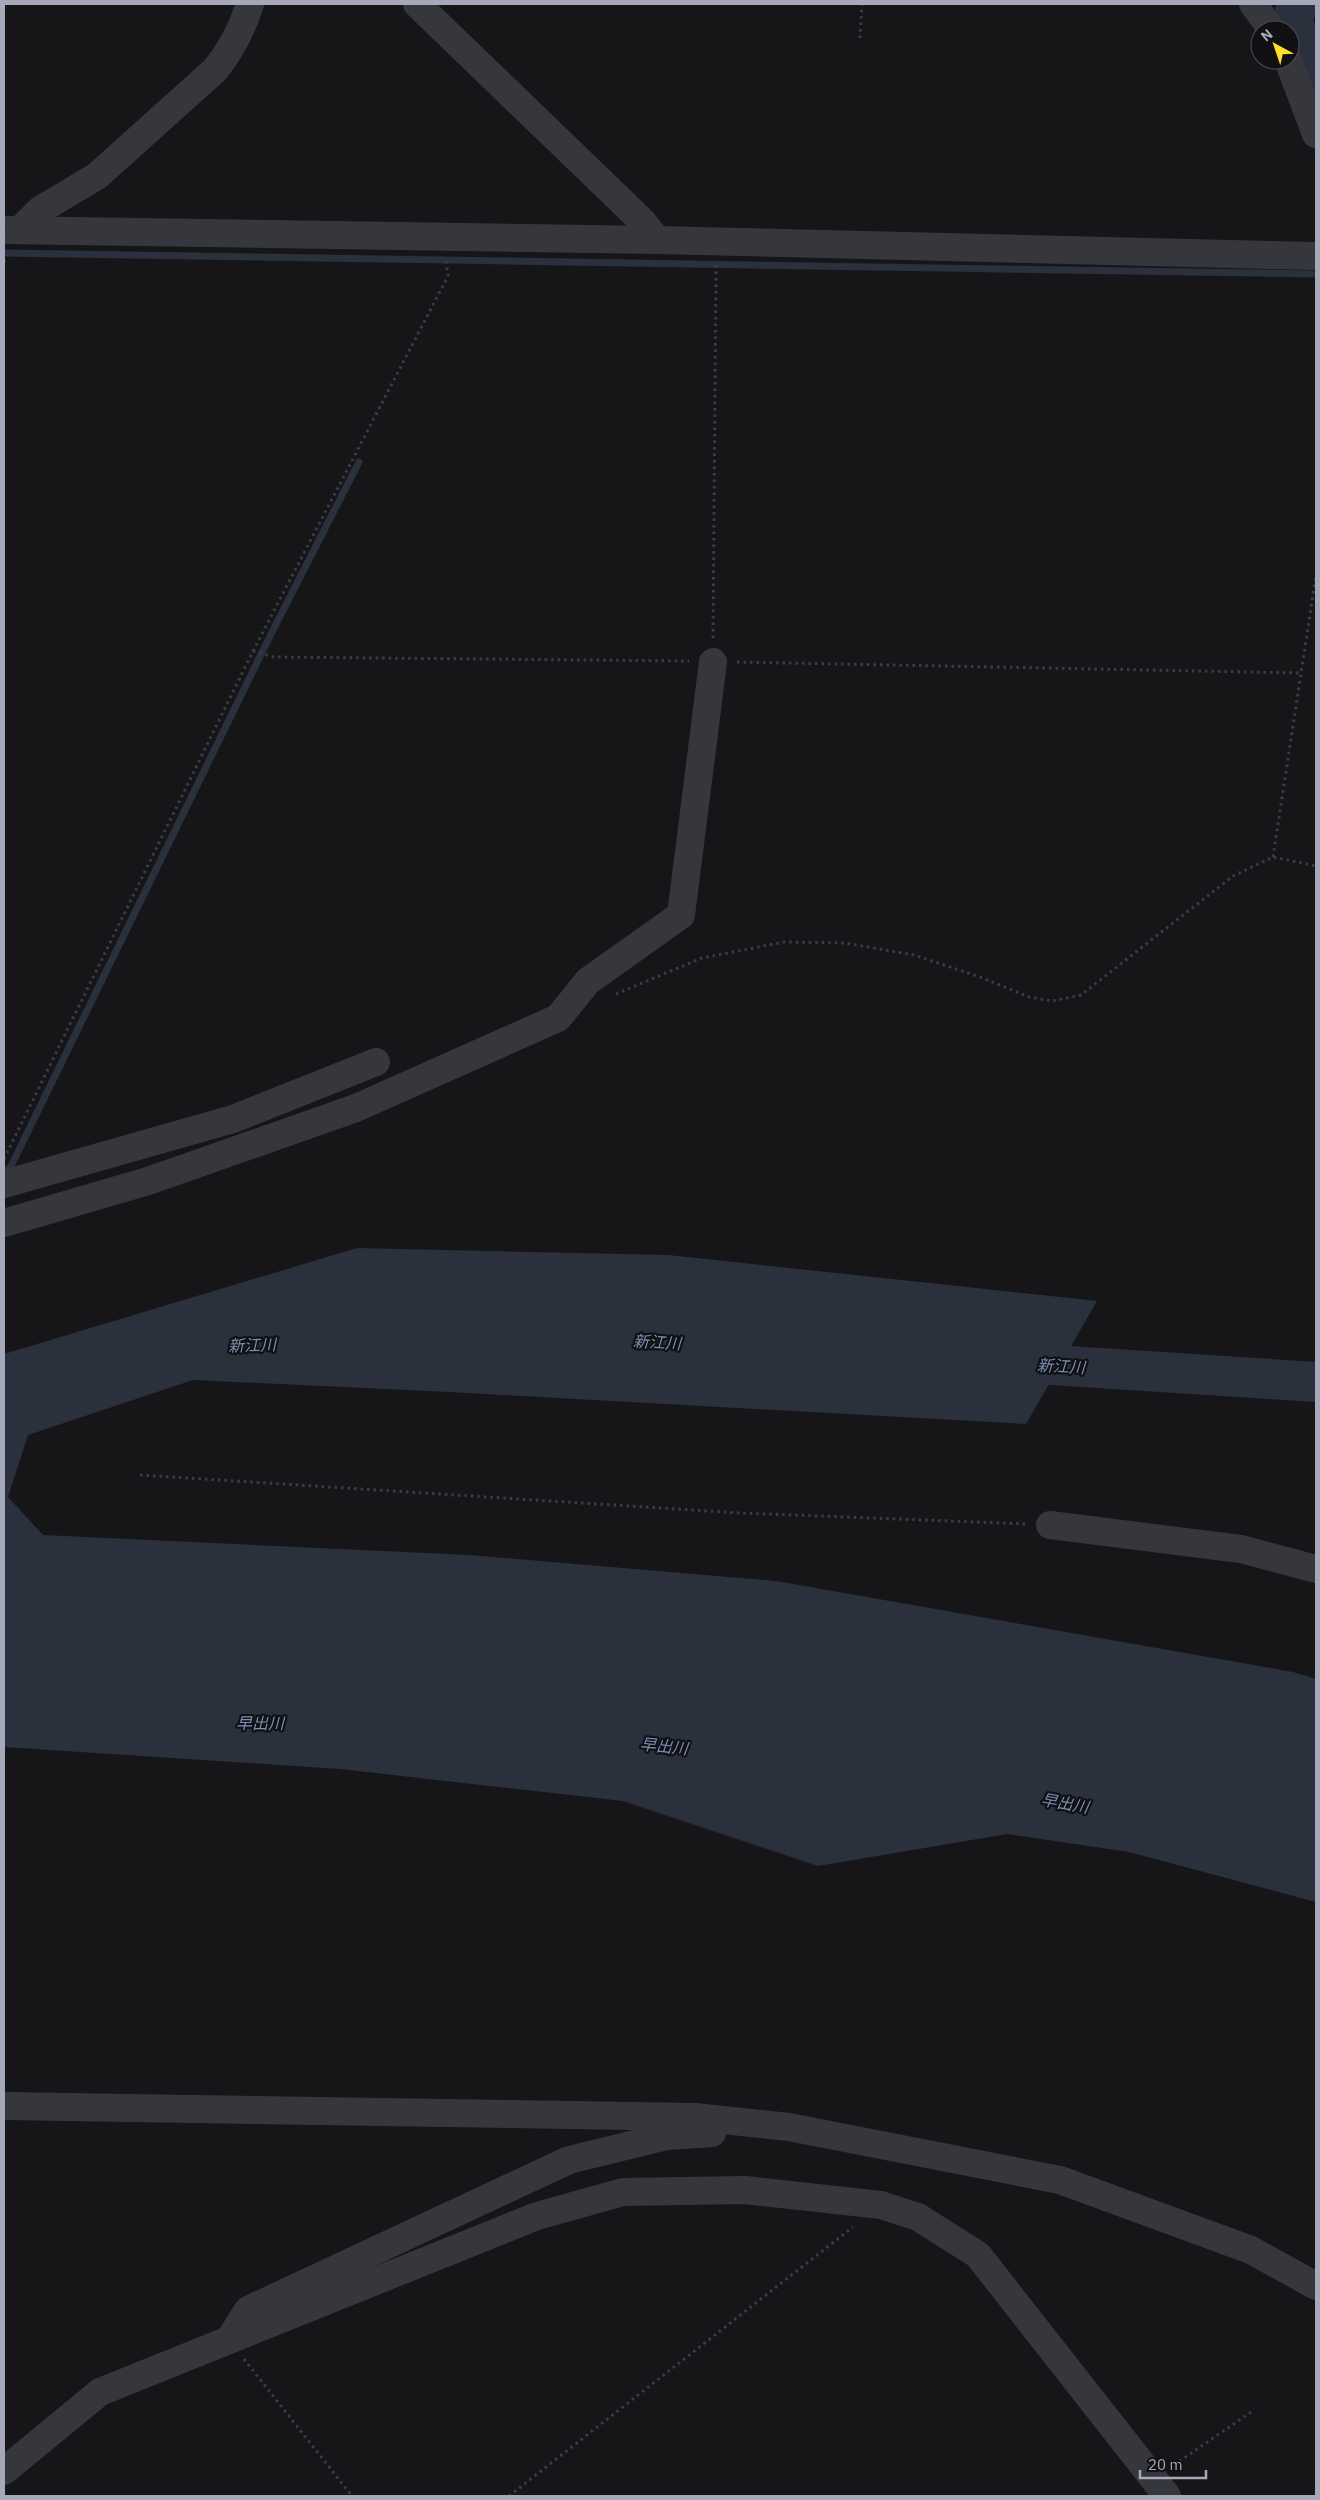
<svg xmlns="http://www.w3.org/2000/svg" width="1320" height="2500" font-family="'IBM Plex Sans','Noto Sans JP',sans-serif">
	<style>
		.water { fill: #2a313d }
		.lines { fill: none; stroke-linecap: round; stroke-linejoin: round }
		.stream { stroke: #2a313d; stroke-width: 7 }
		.river { stroke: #2a313d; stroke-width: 40 }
		.path { stroke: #3c3d44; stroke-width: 3; stroke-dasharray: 2.5 4; stroke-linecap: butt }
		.minor { stroke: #36363d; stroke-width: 28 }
		.labels { text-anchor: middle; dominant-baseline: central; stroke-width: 4.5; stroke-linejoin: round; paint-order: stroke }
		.water-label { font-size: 16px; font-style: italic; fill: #7a8fb7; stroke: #111113 }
	</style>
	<rect width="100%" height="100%" fill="#161618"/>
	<polygon class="water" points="357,1248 668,1255 1097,1301 1026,1424 449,1392 193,1380 28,1435 8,1497 43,1535 469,1555 776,1581 1293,1672 1316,1679 1316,1902 1129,1852 1007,1834 818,1866 623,1801 340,1769 4,1747 4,1354"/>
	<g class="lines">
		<g class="stream">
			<polyline points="4,253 1312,274"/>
			<polyline points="4,1171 10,1168 271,634 359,462"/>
		</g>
		<g class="river">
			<polyline points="1296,4 1293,23 1316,82"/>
			<polyline points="1006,1362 1316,1382"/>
		</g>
		<g class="path">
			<polyline points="860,38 862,4"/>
			<polyline points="4,262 7,255"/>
			<polyline points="713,638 716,265"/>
			<polyline points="253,651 274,657 689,661"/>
			<polyline points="737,662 1302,673"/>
			<polyline points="1273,857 1316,575"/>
			<polyline points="616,994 702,958 784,942 845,943 914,955 980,977 1029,997 1052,1001 1081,995 1233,876 1273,857 1316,866"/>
			<polyline points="4,1159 253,651 448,276 446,261"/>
			<polyline points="140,1475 740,1513 1027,1524"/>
			<polyline points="244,2359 352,2496"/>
			<polyline points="1174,2465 1254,2410"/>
			<polyline points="509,2496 853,2227"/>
		</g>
		<g class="minor">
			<polyline points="417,4 642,221 657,240"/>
			<polyline points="1253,4 1272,30"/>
			<polyline points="1288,60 1316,134"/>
			<polyline points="4,230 657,240 1316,256"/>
			<path d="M 20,230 L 40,210 L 97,176 L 215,70 C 232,49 242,29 250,4"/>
			<polyline points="4,1184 233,1119 376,1062"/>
			<polyline points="4,1223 148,1181 356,1108 558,1018 588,981 681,915 713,662"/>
			<polyline points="1050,1525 1241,1549 1316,1569"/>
			<polyline points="4,2106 695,2117 789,2127 1060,2180 1251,2250 1316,2286"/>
			<polyline points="229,2340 248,2310 569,2160 667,2136 712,2133"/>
			<polyline points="4,2471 100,2392 537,2216 623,2192 745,2190 881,2205 918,2217 978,2255 1167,2496"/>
		</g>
	</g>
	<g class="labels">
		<g class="water-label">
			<text transform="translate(657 1342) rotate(3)">新江川</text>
			<text transform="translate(252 1345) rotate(-2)">新江川</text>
			<text transform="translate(1061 1366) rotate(3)">新江川</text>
			<text x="260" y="1723">早出川</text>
			<text transform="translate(664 1746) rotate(6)">早出川</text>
			<text transform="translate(1065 1803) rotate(10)">早出川</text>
		</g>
	</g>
	<rect width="1320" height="2500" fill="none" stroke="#a6a9b9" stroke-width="10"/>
	<g transform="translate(1275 45) rotate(320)"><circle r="24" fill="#111113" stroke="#4d4e55"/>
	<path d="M0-4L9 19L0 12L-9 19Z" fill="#ffdf26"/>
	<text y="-8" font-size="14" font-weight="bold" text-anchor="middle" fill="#a6a9b9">N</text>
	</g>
	<path d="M1140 2470v8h66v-8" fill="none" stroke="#a6a9b9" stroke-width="2.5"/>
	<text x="1148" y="2470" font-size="15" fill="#a6a9b9" stroke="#111113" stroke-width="4" paint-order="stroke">20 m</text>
</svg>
